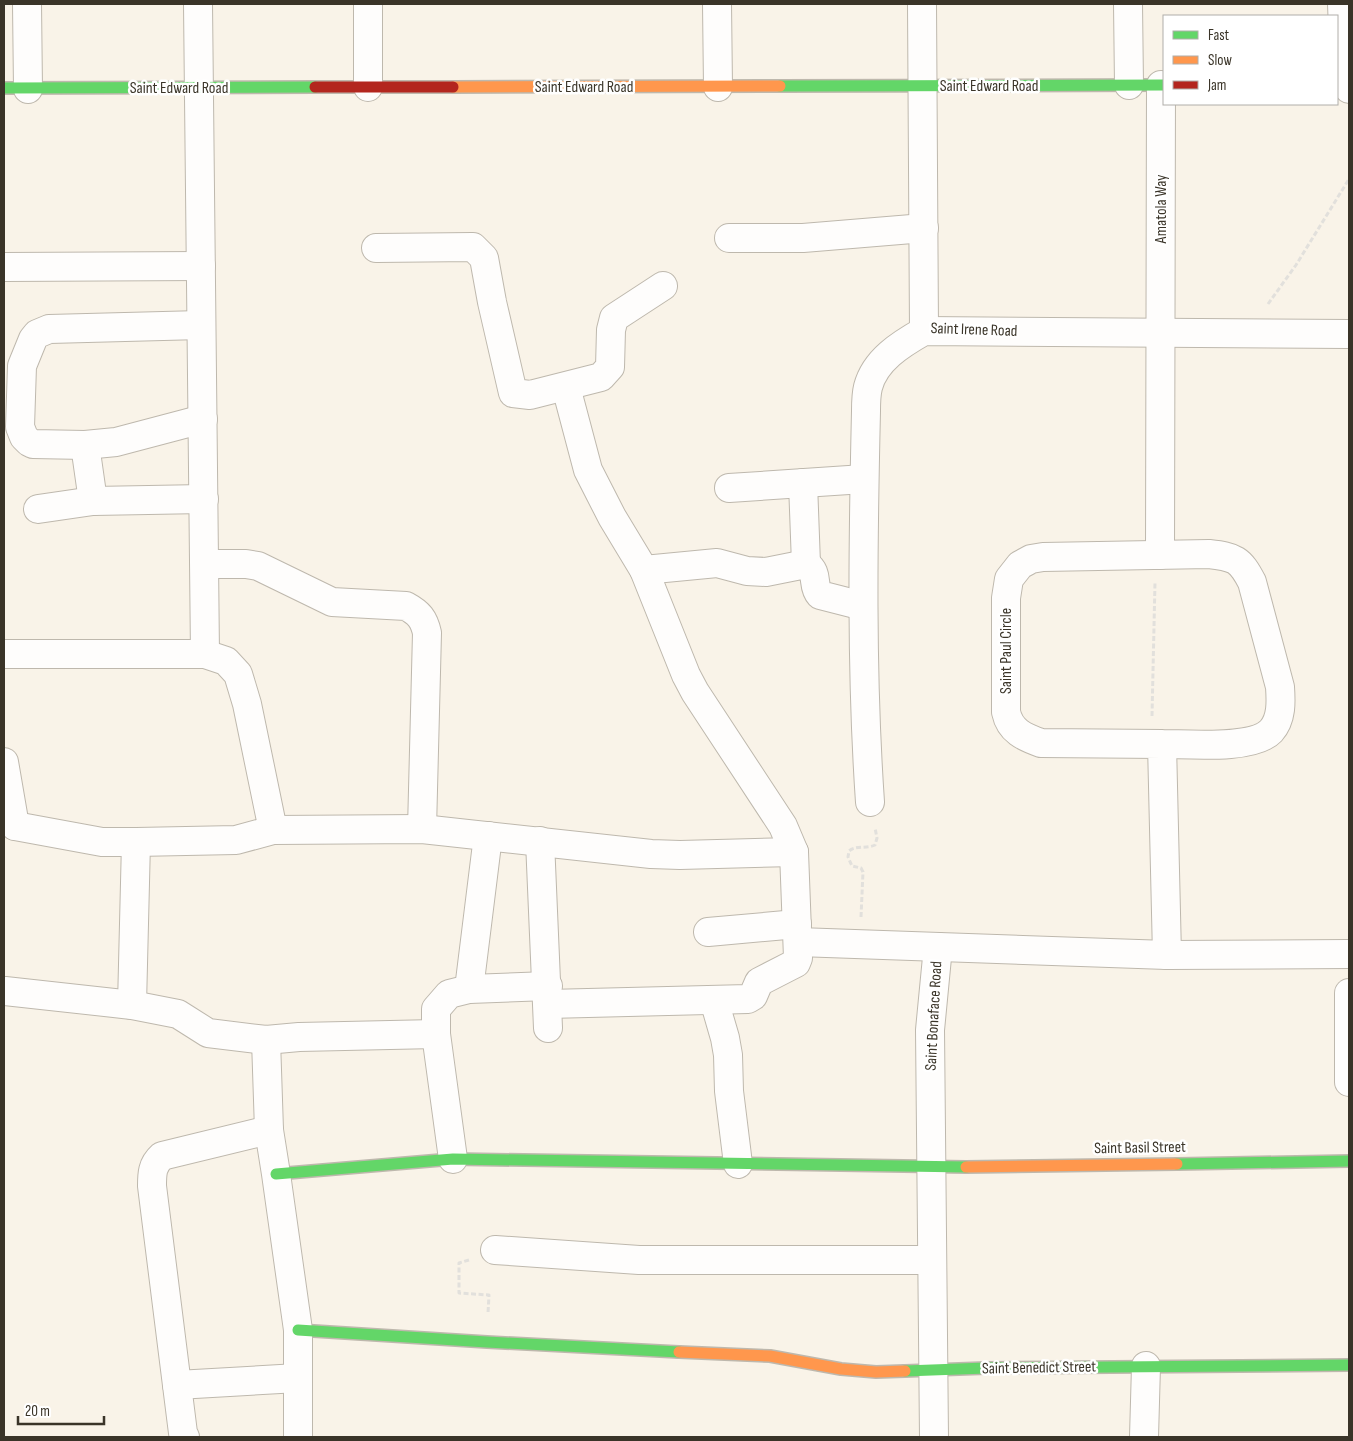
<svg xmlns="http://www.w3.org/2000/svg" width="1353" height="1441" font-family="'Sofia Sans Condensed',sans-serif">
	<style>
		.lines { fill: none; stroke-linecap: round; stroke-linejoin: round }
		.street-casing { stroke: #beb8ad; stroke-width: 30 }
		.fast-casing { stroke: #beb8ad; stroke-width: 14 }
		.slow-casing { stroke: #beb8ad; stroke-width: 14 }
		.jam-casing { stroke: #beb8ad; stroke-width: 14 }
		.path { stroke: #e2e0dc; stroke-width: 3; stroke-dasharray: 5 2.5; stroke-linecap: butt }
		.street { stroke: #fefdfc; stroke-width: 28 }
		.fast { stroke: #63d668; stroke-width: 11 }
		.slow { stroke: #ff974d; stroke-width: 11 }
		.jam { stroke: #b3261e; stroke-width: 11 }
		.labels { text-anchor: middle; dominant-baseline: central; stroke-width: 5; stroke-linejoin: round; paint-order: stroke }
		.street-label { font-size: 16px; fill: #3a3428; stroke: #fff }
	</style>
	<rect width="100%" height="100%" fill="#f9f3e8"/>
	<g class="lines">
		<g class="street-casing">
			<g id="street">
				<polyline points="27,4 28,89"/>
				<polyline points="198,4 205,654"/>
				<polyline points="368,4 368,87"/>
				<polyline points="717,4 718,87"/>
				<polyline points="922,4 924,331"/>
				<polyline points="1128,4 1129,85"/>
				<polyline points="1342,4 1344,55 1349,89"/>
				<polyline points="729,238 803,238 924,228"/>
				<polyline points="376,248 473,247 484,258 492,302 513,393 530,395 601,377 610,367 611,330 614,318 663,286"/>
				<polyline points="4,267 201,266"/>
				<polyline points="201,325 49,329 37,334 33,339 22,366 20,427 24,437 29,442 33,444 85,445 116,442 203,419"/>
				<polyline points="85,445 93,501"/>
				<polyline points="803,483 806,564"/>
				<polyline points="729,488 864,479"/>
				<polyline points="38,509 93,501 204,499"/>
				<polyline points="1160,555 1161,85"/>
				<path d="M 205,564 L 246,564 L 258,566 L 332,602 L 406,606 C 419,613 424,619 427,633 L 422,829"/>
				<path d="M 644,570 L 717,563 L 747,571 L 766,572 L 806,564 C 820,574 811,585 820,595 L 863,606"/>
				<polyline points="4,654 205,654 226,661 238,674 247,704 273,830"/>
				<path d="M 1162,744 C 1188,744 1253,750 1271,731 C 1282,719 1281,701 1280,687 L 1252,582 C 1240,559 1235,557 1209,554 L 1043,557 L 1031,559 L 1020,565 L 1009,579 L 1006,598 L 1006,712 C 1010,731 1024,737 1041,743 L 1162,744 L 1167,955"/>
				<polyline points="4,762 15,826"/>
				<path d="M 870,802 C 861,672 863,541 866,411 C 866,403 866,395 868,387 C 875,360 901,344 924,331 L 1349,334"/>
				<polyline points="15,826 102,842 136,842 236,840 273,830 422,829 651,854 680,855 794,852"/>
				<polyline points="540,841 548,1028"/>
				<polyline points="708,932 797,924"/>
				<polyline points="798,942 1167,955 1349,954"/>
				<polyline points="469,989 488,836"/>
				<polyline points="5,991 132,1005 178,1014 208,1033 266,1040 299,1037 436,1034"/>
				<polyline points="1349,993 1349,1082"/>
				<polyline points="714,1000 725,1038 728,1055 729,1091 738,1164"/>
				<polyline points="548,1004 748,999 753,996 759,982 796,963 798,958 794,852 783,826 695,692 686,675 644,570 612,517 588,470 566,387"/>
				<polyline points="132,1005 136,842"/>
				<polyline points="266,1040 269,1130 276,1174 298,1330 298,1437"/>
				<polyline points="453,1159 436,1034 436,1009 449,994 469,989 548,986"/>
				<polyline points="495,1250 639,1260 932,1260"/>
				<polyline points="177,1385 298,1378"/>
				<path d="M 185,1437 L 183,1433 L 152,1186 C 152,1174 152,1165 162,1156 L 269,1130"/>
				<polyline points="934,1437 930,1030 938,947"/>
				<polyline points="1144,1437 1146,1366"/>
			</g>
		</g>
		<g class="fast-casing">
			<g id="fast">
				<polyline points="780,86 1164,85"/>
				<polyline points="4,88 315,87"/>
				<polyline points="1177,1164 1349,1161"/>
				<polyline points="276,1174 453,1159 966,1167"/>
				<polyline points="298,1330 487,1342 679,1352"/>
				<polyline points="905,1371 986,1368 1349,1365"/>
			</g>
		</g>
		<g class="slow-casing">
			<g id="slow">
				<polyline points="453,87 780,86"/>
				<polyline points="966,1167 1177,1164"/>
				<polyline points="679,1352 770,1356 841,1369 876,1372 905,1371"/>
			</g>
		</g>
		<g class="jam-casing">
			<polyline id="jam" points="315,87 453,87"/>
		</g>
		<g class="path">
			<polyline points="1268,304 1296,265 1349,179"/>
			<polyline points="1152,716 1155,582"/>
			<path d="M 861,917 L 863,872 L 861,868 L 852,866 L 848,857 L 849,851 C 856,845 867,849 875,845 L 877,838 L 875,828"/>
			<polyline points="469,1260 459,1263 459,1293 489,1295 488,1313"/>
		</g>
		<use href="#street" class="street"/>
		<use href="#fast" class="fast"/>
		<use href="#slow" class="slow"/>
		<use href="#jam" class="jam"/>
	</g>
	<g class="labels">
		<g class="street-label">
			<text x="989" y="86">Saint Edward Road</text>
			<text x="584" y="87">Saint Edward Road</text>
			<text x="179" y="88">Saint Edward Road</text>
			<text transform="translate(1161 209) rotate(-90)">Amatola Way</text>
			<text transform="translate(974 330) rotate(2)">Saint Irene Road</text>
			<text transform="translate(1006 651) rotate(-90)">Saint Paul Circle</text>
			<text transform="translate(934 1016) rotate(-87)">Saint Bonaface Road</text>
			<text transform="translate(1140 1148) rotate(-1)">Saint Basil Street</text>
			<text transform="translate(1039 1368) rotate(-1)">Saint Benedict Street</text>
		</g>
	</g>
	<rect width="1353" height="1441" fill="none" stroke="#3a3428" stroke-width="10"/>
	<rect x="1163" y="15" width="175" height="90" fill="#ffffff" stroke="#b0aea9"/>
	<rect x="1173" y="31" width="25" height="8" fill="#63d668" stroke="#b0aea9"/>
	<text x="1208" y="40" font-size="15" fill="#3a3428">Fast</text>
	<rect x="1173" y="56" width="25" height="8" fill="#ff974d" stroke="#b0aea9"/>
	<text x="1208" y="65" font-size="15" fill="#3a3428">Slow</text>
	<rect x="1173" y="81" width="25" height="8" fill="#b3261e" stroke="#b0aea9"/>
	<text x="1208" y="90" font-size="15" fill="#3a3428">Jam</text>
	<path d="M18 1416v8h86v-8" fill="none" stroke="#3a3428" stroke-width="2.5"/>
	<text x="25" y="1416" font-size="15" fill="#3a3428" stroke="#ffffff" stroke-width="4" paint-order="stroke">20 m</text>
</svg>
